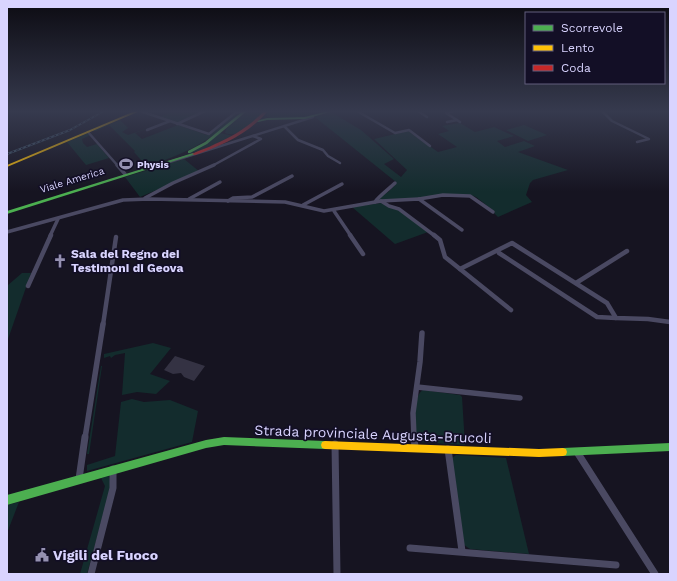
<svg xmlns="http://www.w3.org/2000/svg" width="677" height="581" font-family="'Work Sans',sans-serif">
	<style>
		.green { fill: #132c2d }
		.building { fill: #343243 }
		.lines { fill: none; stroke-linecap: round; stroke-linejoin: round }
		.street-far4 { stroke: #4a4962; stroke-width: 2.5 }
		.street-far3 { stroke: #4a4962; stroke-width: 3.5 }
		.street-far2 { stroke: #4a4962; stroke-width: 4.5 }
		.street-far1 { stroke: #4a4962; stroke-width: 5.5 }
		.street { stroke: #4a4962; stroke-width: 7 }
		.fast { fill: #4caf50; fill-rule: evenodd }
		.slow { fill: #ffc107; fill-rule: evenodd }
		.jam { fill: #c62828; fill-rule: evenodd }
		.rail-casing { stroke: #43596b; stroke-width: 2 }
		.rail { stroke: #130f26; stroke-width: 1; stroke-dasharray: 2.5; stroke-linecap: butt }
		.labels { text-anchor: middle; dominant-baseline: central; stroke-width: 3.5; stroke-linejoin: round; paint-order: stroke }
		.far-poi-label { font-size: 10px; font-weight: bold; fill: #d9d4ff; stroke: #130f26; text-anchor: start }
		.far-street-label { font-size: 10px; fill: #d9d4ff; stroke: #130f26 }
		.poi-label { font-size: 12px; font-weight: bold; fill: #d9d4ff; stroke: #130f26; text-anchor: start }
		.near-street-label { font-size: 14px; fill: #d9d4ff; stroke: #130f26 }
		.near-poi-label { font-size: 14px; font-weight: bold; fill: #d9d4ff; stroke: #130f26; text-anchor: start }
	</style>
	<rect width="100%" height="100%" fill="#161421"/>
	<g class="green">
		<polygon points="173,111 203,111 176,123 160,117"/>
		<path d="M 247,111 L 264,111 C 257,121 239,139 225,133 L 226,129 Z"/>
		<polygon points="269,111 283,111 290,116 285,111 307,111 310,114 317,115 306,117 271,118 266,116"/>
		<polygon points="331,112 361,130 394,159 384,164 401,177 407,170 374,139 408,131 438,152 457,147 438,134 449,131 442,126 460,123 475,132 494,127 514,136 497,141 505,147 524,141 535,146 518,152 568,170 533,180 530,183 526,195 532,202 498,217 494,213 495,212 476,197 471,195 376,201 377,199 388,192 395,185 396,182 315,117"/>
		<path d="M 235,114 L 238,115 C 208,142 189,152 151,165 L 153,163 L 141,160 L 134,152 L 135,151 L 109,125 L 96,131 L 92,131 L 120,120 L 128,128 L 122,132 L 128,135 L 160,124 L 135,133 L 142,139 L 178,125 L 207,135 L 210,135 Z"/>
		<polygon points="524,125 547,135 528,141 506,130"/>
		<polygon points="88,133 90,135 82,139 83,143 87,147 97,144 109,158 86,165 67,142"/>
		<polygon points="220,133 234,136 207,148 184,156 202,146"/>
		<polygon points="184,159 200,172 140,197 125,177"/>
		<polygon points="381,203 397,209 428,232 395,244 352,207"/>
		<polygon points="22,273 31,273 7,342 7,286"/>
		<polygon points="153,343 171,348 150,374 170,381 156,394 137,392 122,395 125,353 115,355 111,358 110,356 104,358 104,354"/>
		<polygon points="101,366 102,366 89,454 87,454"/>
		<path d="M 423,390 L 460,395 L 462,397 L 465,445 L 417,442 C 416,431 411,397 423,390 Z"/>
		<polygon points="132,399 144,402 170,400 198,411 192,442 87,471 87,465 115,456 121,402"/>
		<polygon points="456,455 506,458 529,554 470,549 464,545 452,458"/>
		<polygon points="109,476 111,486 87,574 80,574 105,486 101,478"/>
		<polygon points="19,502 7,533 7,505"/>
	</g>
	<polygon class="building" points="175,356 205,366 194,381 184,377 181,373 173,374 164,370"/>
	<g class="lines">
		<g class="street-far4">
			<polyline points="140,111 209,134 235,113 245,111"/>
			<polyline points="357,111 395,133 409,130 430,146"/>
			<polyline points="418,111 427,117"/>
			<polyline points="454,111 446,113 460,122"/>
			<polyline points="602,111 612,121 649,139 637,142"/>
			<polyline points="447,122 457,120"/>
			<polyline points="177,124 205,111"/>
			<polyline points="284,126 298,140 323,150 328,156 340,163"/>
			<polyline points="147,130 170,121"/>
			<polyline points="88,132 118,166"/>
			<polyline points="157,166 313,117"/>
			<polyline points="212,166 261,139 253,136"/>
		</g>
		<g class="street-far3">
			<polyline points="117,165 125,174"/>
			<polyline points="157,166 159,165"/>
			<polyline points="145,198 173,183 214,165"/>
			<polyline points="189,199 220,182"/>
			<polyline points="419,199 443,195 470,196 493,212"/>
			<polyline points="228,201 233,198 252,197 292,176"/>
			<polyline points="381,201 419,199 462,230"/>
			<path d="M 375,202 C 377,198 390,188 395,183"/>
			<polyline points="303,205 342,184"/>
			<polyline points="334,211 351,236"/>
			<polyline points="7,232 123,200 149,199 285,202 324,211 381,201 389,206 399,209 435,236"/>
			<polyline points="50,236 58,219"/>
		</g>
		<g class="street-far2">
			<polyline points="350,235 363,254"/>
			<polyline points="434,235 440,240 445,257 460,269 512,243 607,303 616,318 648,319 670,322"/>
			<polyline points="499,253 597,317 616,318"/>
			<polyline points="460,269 511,310"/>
			<polyline points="576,283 627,251"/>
			<polyline points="28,286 51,235"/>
			<polyline points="103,325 116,237"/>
		</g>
		<g class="street-far1">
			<polyline points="417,387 520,398"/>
			<polyline points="85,438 103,324"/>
			<polyline points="414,438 413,413 420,362 422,333"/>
		</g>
		<g class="street">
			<polyline points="414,437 415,447"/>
			<polyline points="335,444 337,574"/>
			<polyline points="448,449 462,551"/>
			<polyline points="577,452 655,574"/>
			<polyline points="79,479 85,437"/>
			<polyline points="410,548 616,565"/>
			<polyline points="91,574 113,488 113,469"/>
		</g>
		<g class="fast">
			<polygon points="243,111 247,111 207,144 190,153 188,153 188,151 205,142"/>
			<polygon points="328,111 334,111 305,119 267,120 258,122 256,121 267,118 305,117"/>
			<polygon points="193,153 196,154 7,214 7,211"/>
			<polygon points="224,437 325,441 328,442 329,445 328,448 325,449 224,445 206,448 7,505 7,495 206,440"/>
			<polygon points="670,443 670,451 563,456 560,455 559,452 560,449 563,448"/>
		</g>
		<g class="slow">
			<polygon points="135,111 140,111 7,167 7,165"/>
			<polygon points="325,441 539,449 563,448 566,449 567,452 566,455 563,456 539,457 325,449 322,448 321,445 322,442"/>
		</g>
		<path class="jam" d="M 264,111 L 268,111 C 248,134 223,145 195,155 L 192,154 C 199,150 208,148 215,144 C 234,136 250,126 264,111 Z"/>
		<g class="rail-casing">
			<polyline id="rail" points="7,154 70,130 104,111"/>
		</g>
		<use href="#rail" class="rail"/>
	</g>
	<linearGradient id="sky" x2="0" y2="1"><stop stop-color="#0c0b12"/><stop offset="0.58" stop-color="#363a4e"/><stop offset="1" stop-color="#363a4e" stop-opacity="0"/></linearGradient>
	<rect width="677" height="192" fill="url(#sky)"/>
	<defs>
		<g id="stadium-bare" transform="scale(1.08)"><path d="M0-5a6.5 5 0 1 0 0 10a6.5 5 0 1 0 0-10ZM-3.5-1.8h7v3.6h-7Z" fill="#9591b1" stroke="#130f26" stroke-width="2.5" paint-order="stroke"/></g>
		<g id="church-bare" transform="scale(1.08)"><path d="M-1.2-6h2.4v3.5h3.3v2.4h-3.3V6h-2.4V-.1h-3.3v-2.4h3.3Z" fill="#9591b1" stroke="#130f26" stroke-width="2.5" paint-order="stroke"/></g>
		<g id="civic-bare" transform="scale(1.08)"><path d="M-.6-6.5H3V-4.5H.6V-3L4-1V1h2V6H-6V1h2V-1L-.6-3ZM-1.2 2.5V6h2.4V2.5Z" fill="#9591b1" stroke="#130f26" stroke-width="2.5" paint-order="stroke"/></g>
	</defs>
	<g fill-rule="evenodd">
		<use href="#stadium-bare" x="126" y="164"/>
		<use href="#church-bare" x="60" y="261"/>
		<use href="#civic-bare" x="42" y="555"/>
	</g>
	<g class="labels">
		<g class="far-poi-label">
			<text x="137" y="164">Physis</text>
		</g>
		<g class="far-street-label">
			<text transform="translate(72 180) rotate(-17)">Viale America</text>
		</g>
		<g class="poi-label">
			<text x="71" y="254">Sala del Regno dei<tspan x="71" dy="14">Testimoni di Geova</tspan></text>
		</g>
		<g class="near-street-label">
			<text transform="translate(373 434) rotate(2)">Strada provinciale Augusta-Brucoli</text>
		</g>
		<g class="near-poi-label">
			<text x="53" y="555">Vigili del Fuoco</text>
		</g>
	</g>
	<rect width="677" height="581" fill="none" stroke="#d9d4ff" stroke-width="16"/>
	<rect x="525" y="12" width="140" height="72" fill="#130f26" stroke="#625e7d"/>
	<rect x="533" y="25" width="20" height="6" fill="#4caf50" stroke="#625e7d"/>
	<text x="561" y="32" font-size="12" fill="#d9d4ff">Scorrevole</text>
	<rect x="533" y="45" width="20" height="6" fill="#ffc107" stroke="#625e7d"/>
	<text x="561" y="52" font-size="12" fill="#d9d4ff">Lento</text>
	<rect x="533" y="65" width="20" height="6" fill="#c62828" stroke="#625e7d"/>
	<text x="561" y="72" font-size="12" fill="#d9d4ff">Coda</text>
</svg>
